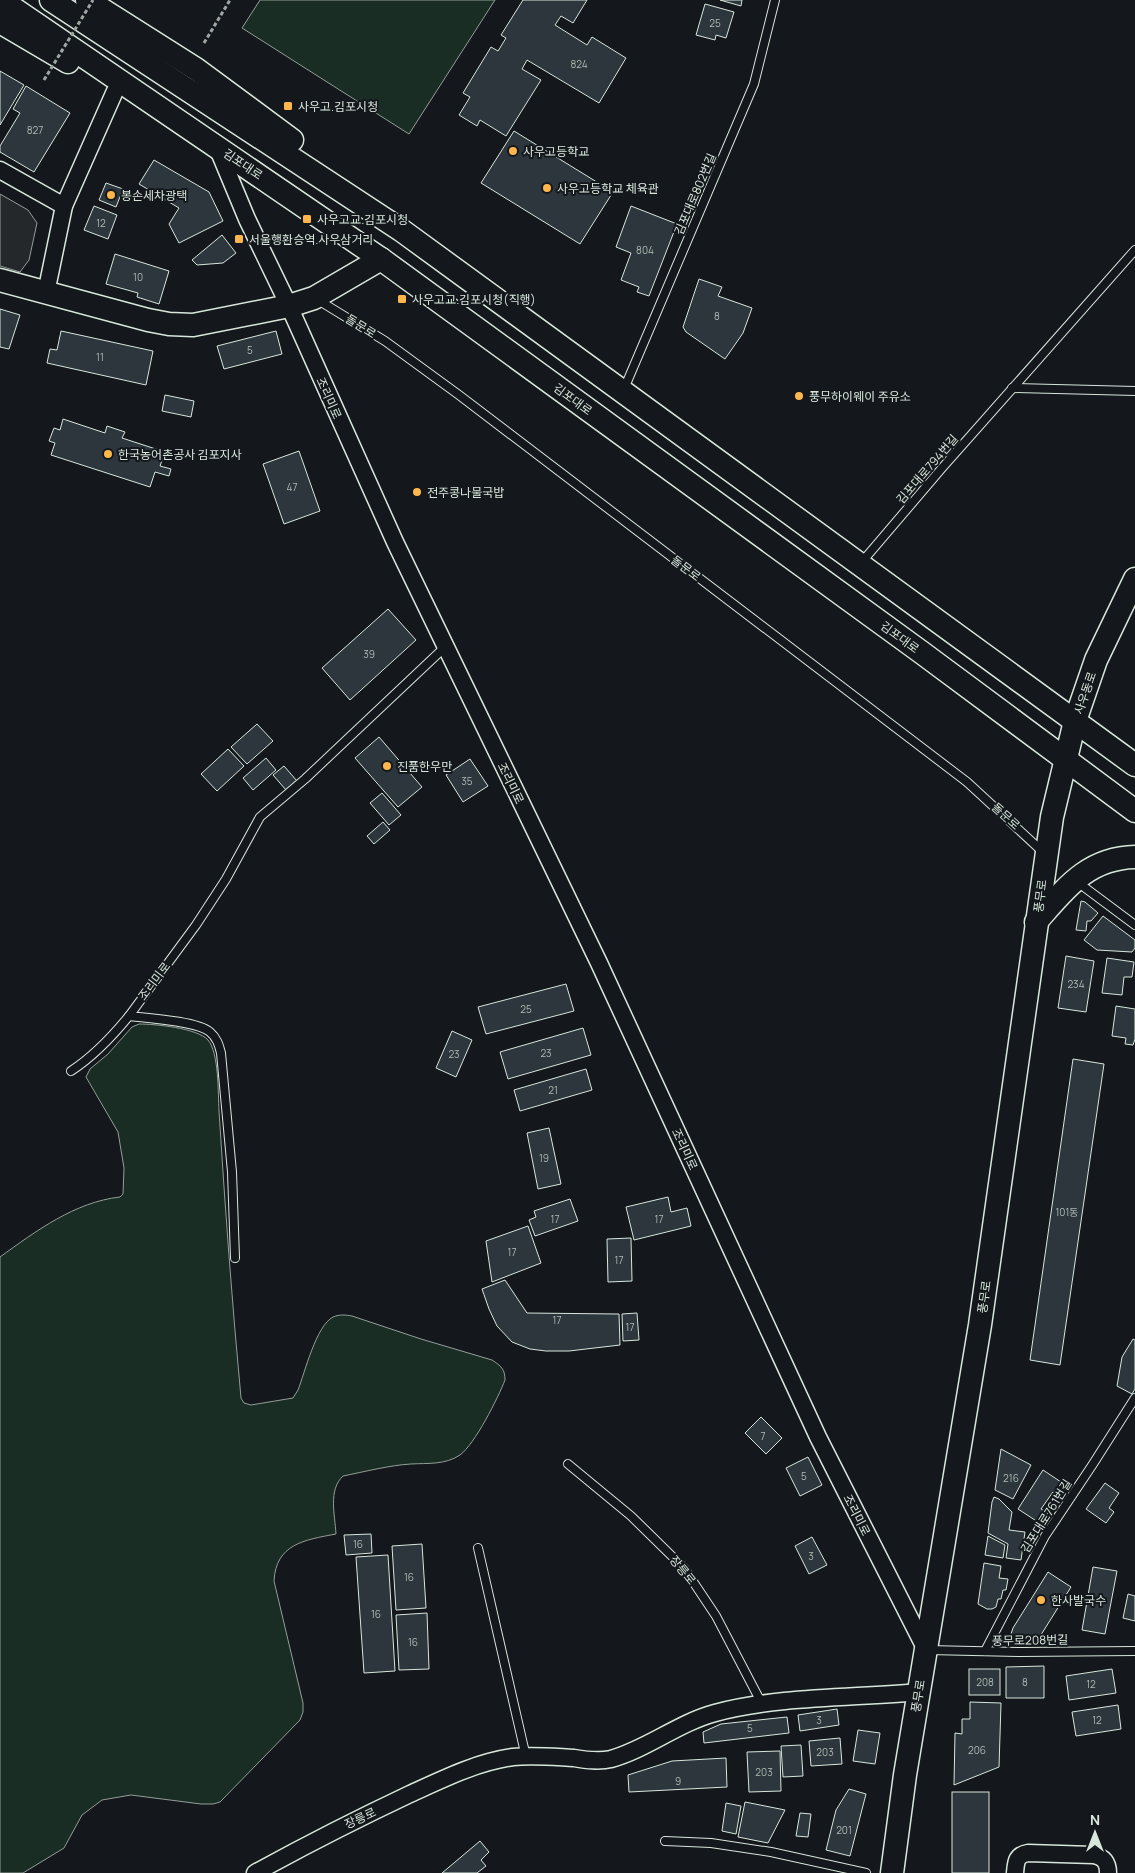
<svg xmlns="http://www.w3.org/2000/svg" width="1135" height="1873" font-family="Manrope,'Noto Sans KR',sans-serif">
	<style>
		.green { fill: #1a2d24; stroke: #939e99 }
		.parking { fill: #24282b; stroke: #939e99 }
		.building { fill: #2c363c; stroke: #d8e6dc }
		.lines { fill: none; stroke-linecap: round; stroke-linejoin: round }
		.lane-casing { stroke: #d8e6dc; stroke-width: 10 }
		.street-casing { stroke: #d8e6dc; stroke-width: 19 }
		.secondary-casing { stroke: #d8e6dc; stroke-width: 25 }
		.path { stroke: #9da8a2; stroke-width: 3; stroke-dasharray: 4 2.5; stroke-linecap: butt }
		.lane { stroke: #14181c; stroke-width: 8 }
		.street { stroke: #14181c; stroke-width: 16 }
		.secondary { stroke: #14181c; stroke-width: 22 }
		.path-bridge { stroke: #9da8a2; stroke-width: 3; stroke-dasharray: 4 2.5; stroke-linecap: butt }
		.poi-dot { fill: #ffb74d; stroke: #14181c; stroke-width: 2 }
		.labels { text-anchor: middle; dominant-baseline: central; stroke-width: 4; stroke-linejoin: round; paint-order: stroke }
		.number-label { font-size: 10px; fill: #adbab4 }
		.poi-label { font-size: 12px; fill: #d8e6dc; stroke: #14181c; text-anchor: start }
		.street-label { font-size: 12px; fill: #d8e6dc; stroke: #14181c }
	</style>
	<rect width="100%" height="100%" fill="#14181c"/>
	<g class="green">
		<polygon points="260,0 495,0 409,134 242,28"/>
		<path d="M 139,1024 C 155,1024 197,1028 208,1040 C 219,1053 218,1093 219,1111 C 225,1207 232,1302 241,1398 L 244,1403 L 251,1405 L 293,1398 L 298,1390 C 305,1372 316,1326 333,1317 C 340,1314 346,1315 352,1316 L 421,1339 L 492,1360 C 501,1366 505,1369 505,1380 C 498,1398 475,1444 460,1455 C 445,1465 428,1463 411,1464 C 391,1465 363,1472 343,1476 C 328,1490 335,1515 336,1534 C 304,1540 276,1544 274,1581 L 303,1703 L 303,1712 L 300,1720 L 220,1802 L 213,1804 L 201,1804 L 131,1795 L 102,1800 L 82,1815 L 64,1848 L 23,1873 L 0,1873 L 0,1257 C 36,1231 75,1202 120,1197 L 123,1194 L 124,1168 L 118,1132 L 86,1077 L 90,1069 L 108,1054 L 132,1027 Z"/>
	</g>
	<polygon class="parking" points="0,194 28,210 37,223 29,260 20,272 0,266"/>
	<g class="building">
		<polygon points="523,0 587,0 573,23 561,16 555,25 587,45 592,37 626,58 599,103 527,60 522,69 541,80 506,136 480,120 477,126 459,115 470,97 463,93 491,47 498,51 506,38 501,35"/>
		<polygon points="720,0 742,0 741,6"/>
		<polygon points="705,4 734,12 726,38 716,35 715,40 696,35"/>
		<polygon points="0,71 24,85 0,125"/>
		<polygon points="26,86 70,113 34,172 0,152 0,146 20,113 13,109"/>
		<polygon points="514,131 613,192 580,244 481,183"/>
		<polygon points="154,160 209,192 223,221 179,243 169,224 179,208 139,184"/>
		<polygon points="106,183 123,189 116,207 99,200"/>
		<polygon points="94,206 117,215 108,239 84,230"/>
		<polygon points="631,206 677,224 649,296 637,292 639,287 621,280 631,253 616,247"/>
		<polygon points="222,235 236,253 223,263 197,265 192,260"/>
		<polygon points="115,254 169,271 159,304 137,297 138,293 106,284"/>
		<polygon points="699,279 722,287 718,296 752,308 743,333 725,359 686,332 683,327"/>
		<polygon points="0,309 20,315 9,349 0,347"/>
		<polygon points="61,331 153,351 146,385 47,363 50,349 57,350"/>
		<polygon points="276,331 282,354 224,369 217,346"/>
		<polygon points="165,395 194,401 191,417 162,411"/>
		<polygon points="63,419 105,433 107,426 125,432 122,438 165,452 160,466 171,469 169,476 155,472 150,487 51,455 55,443 49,441 54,428 60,430"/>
		<polygon points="299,451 320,511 284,524 263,464"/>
		<polygon points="388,609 416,640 350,700 322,668"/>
		<polygon points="257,724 273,741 247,764 231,747"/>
		<polygon points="379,737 422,787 398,807 355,758"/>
		<polygon points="228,749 244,766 217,791 201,774"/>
		<polygon points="266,758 276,770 253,790 243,778"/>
		<polygon points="470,759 488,786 463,802 446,775"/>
		<polygon points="284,766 297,781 286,790 273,775"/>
		<polygon points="382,793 401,815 389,825 370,803"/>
		<polygon points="383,822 390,830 374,844 367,836"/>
		<polygon points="1081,901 1085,902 1098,913 1091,921 1087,921 1086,931 1076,930"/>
		<polygon points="1103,916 1135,940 1135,948 1132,952 1097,950 1084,940"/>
		<polygon points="1066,956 1094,961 1086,1012 1058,1008"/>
		<polygon points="1107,958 1134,962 1132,977 1124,977 1122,995 1102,993"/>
		<polygon points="566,984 574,1011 486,1034 478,1007"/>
		<polygon points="1116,1006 1135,1009 1135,1039 1133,1045 1125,1044 1126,1038 1112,1036"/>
		<polygon points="583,1028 591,1055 508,1079 500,1052"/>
		<polygon points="452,1031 472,1040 456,1077 436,1068"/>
		<polygon points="1073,1059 1104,1064 1060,1365 1030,1360"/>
		<polygon points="586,1069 592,1090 520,1111 514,1090"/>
		<polygon points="549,1128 561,1184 538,1189 527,1133"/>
		<polygon points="668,1197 671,1212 687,1208 691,1226 634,1240 626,1207"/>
		<polygon points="570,1199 578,1221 535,1236 529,1220 536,1217 534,1211"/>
		<polygon points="528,1226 541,1263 492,1282 486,1241"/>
		<polygon points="631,1238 632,1281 608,1282 607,1239"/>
		<polygon points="505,1280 527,1313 619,1314 620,1345 569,1351 546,1351 530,1349 512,1342 497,1326 489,1309 482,1289"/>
		<polygon points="637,1313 639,1340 623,1341 622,1314"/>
		<polygon points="1133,1339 1135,1340 1135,1389 1132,1394 1117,1386 1122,1357"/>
		<polygon points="761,1417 782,1438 766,1454 745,1433"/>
		<polygon points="1001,1449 1031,1465 1013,1499 995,1490"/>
		<polygon points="808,1457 822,1485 800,1496 786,1468"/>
		<polygon points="1043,1470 1067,1486 1060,1496 1053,1492 1041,1509 1048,1513 1041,1524 1018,1509"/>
		<polygon points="1105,1483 1119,1493 1109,1508 1114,1512 1106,1523 1086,1509"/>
		<polygon points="994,1497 999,1499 1012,1512 1009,1530 1025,1532 1021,1560 1006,1558 1008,1544 988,1533 992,1502"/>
		<polygon points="371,1534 372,1553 346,1555 344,1535"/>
		<polygon points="988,1536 1005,1545 1003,1558 985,1555"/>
		<polygon points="812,1537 827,1565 809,1574 795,1546"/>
		<polygon points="422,1544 426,1608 396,1610 392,1546"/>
		<polygon points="388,1555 395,1671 364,1673 356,1557"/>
		<polygon points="984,1563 1001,1566 999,1578 1008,1579 1006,1590 1003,1590 1001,1599 998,1599 996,1607 992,1609 987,1609 978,1604"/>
		<polygon points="1093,1567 1117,1571 1105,1634 1082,1630"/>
		<polygon points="1048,1572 1071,1587 1039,1638 1015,1638 1011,1634 1013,1628"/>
		<polygon points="1128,1594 1135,1596 1135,1621 1123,1618"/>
		<polygon points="427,1613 429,1669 399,1670 396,1615"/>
		<polygon points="1044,1666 1044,1698 1006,1698 1006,1667"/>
		<rect x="969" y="1669" width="31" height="26"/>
		<polygon points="1112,1669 1116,1693 1069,1700 1066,1676"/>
		<polygon points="970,1702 1001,1703 999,1767 954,1785 955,1733 962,1734 962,1719 970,1719"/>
		<polygon points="1118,1705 1121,1729 1076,1736 1072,1712"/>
		<polygon points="837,1709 839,1725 800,1731 798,1715"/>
		<polygon points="787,1717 789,1733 704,1743 703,1732 721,1724"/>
		<polygon points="858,1730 880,1733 875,1764 853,1761"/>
		<polygon points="840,1738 842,1764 811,1766 809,1741"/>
		<polygon points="801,1745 803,1776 783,1777 781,1746"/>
		<polygon points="780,1751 781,1791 749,1792 747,1752"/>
		<polygon points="726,1758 727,1787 629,1792 628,1775 672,1761"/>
		<polygon points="849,1789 866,1794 850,1856 826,1850 836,1810"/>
		<rect x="952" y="1792" width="37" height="81"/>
		<polygon points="745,1802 785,1810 768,1843 738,1837"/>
		<polygon points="726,1803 741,1806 736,1834 722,1831"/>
		<polygon points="800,1813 811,1814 808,1837 796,1836"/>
		<polygon points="480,1841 489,1852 481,1860 486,1866 477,1873 442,1873"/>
	</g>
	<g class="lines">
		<g class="lane-casing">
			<g id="lane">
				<polyline points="318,300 385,341 459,395 967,782 1044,853"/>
				<polyline points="1012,388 1135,391"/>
				<polyline points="624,389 754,84 775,0"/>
				<polyline points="861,563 942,468 1135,250"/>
				<polyline points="1076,881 1135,925"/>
				<path d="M 71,1071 C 94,1056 111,1038 129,1016"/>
				<path d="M 235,1258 L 232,1172 L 221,1053 C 219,1045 217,1038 210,1032 C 197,1021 147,1018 129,1016 L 196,925 L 226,879 L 260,817 L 305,779 L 445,647"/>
				<polyline points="568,1464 631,1516 684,1568 716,1616 762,1704"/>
				<polyline points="478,1548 526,1757"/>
				<polyline points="928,1650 1020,1652 1135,1651"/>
				<polyline points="985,1651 1045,1536 1093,1464 1135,1398"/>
				<polyline points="665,1841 711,1843 771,1852 866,1873"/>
			</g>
		</g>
		<g class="street-casing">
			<g id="street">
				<polyline points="217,147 247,219 289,306 395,542 599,963 818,1437 926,1650"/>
				<polyline points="0,170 64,206"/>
				<polyline points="46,293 64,206 115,91"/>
				<path d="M 255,1873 C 306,1845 357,1819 410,1794 C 443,1779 477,1762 513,1757 C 533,1755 554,1757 574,1758 C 586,1760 599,1762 611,1759 C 647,1749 678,1723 715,1713 C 778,1696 853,1698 919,1692"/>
				<path d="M 1015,1873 C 1016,1862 1016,1855 1028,1853 L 1093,1855 C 1104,1857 1108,1862 1108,1873"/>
			</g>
		</g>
		<g class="secondary-casing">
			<g id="secondary">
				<polyline points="1,0 381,259 921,652 1135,811"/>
				<polyline points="51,0 401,230 1135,765"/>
				<polyline points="87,0 196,69 292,140"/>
				<polyline points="0,22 68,62"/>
				<polyline points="0,280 148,320 169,324 193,325 289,306 314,298 381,259"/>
				<path d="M 1036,922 C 1065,889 1087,858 1135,857"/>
				<polyline points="892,1873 905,1775 980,1325 1052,817 1075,721 1096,660 1135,579"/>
			</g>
		</g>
		<polyline class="path" points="204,43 230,0"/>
		<use href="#lane" class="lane"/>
		<use href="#street" class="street"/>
		<use href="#secondary" class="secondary"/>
		<polyline class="path-bridge" points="44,80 93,0"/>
	</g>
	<g class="poi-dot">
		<rect x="283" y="101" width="10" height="10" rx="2.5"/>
		<circle cx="513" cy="151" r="5"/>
		<circle cx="547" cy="188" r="5"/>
		<circle cx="111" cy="195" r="5"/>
		<rect x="302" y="214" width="10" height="10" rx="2.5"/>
		<rect x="234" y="234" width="10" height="10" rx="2.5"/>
		<rect x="397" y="294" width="10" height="10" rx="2.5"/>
		<circle cx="799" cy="396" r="5"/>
		<circle cx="108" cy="454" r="5"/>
		<circle cx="417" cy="492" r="5"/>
		<circle cx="387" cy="766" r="5"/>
		<circle cx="1041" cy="1600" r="5"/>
	</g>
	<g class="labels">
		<g class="number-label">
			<text x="715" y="23">25</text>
			<text x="579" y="64">824</text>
			<text x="35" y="130">827</text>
			<text x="101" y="223">12</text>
			<text x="645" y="250">804</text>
			<text x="138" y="277">10</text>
			<text x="717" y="316">8</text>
			<text x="250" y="350">5</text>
			<text x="100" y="357">11</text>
			<text x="292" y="487">47</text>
			<text x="369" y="654">39</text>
			<text x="467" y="781">35</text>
			<text x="1076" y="984">234</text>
			<text x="526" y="1009">25</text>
			<text x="546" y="1053">23</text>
			<text x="454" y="1054">23</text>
			<text x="553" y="1090">21</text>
			<text x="544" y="1158">19</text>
			<text x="1067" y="1212">101동</text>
			<text x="555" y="1219">17</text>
			<text x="659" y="1219">17</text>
			<text x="512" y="1252">17</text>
			<text x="619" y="1260">17</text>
			<text x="557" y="1320">17</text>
			<text x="630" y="1327">17</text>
			<text x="763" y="1436">7</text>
			<text x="804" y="1476">5</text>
			<text x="1011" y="1478">216</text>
			<text x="358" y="1544">16</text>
			<text x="811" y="1556">3</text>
			<text x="409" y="1577">16</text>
			<text x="376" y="1614">16</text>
			<text x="413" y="1642">16</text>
			<text x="985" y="1682">208</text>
			<text x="1025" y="1682">8</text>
			<text x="1091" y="1684">12</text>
			<text x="819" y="1720">3</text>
			<text x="1097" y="1720">12</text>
			<text x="750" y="1728">5</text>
			<text x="977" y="1750">206</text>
			<text x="825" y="1752">203</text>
			<text x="764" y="1772">203</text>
			<text x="678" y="1781">9</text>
			<text x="844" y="1830">201</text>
		</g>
		<g class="poi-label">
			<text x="298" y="106">사우고.김포시청</text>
			<text x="523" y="151">사우고등학교</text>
			<text x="557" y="188">사우고등학교 체육관</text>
			<text x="121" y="195">봉손세차광택</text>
			<text x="317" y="219">사우고교.김포시청</text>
			<text x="249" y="239">서울행환승역.사우삼거리</text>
			<text x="412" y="299">사우고교.김포시청(직행)</text>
			<text x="809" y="396">풍무하이웨이 주유소</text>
			<text x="118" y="454">한국농어촌공사 김포지사</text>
			<text x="427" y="492">전주콩나물국밥</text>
			<text x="397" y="766">진품한우만</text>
			<text x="1051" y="1600">한사발국수</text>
		</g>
		<g class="street-label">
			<text transform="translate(243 164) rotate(34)">김포대로</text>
			<text transform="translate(695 194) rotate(-67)">김포대로802번길</text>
			<text transform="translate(361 326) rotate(32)">돌문로</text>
			<text transform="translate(329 398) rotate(66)">조리미로</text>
			<text transform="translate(573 399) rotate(36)">김포대로</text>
			<text transform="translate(927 469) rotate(-49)">김포대로794번길</text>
			<text transform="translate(686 568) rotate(37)">돌문로</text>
			<text transform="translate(900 637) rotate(36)">김포대로</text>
			<text transform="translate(1085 693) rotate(-71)">사우동로</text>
			<text transform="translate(511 783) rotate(64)">조리미로</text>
			<text transform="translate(1006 816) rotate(42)">돌문로</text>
			<text transform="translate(1040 896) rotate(-83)">풍무로</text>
			<text transform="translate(154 981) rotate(-53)">조리미로</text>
			<text transform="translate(685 1149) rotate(65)">조리미로</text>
			<text transform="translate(984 1297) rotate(-82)">풍무로</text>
			<text transform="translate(857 1515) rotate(63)">조리미로</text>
			<text transform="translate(1046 1516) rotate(-58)">김포대로761번길</text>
			<text transform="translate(683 1570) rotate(51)">장릉로</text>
			<text transform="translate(1030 1640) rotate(-1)">풍무로208번길</text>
			<text transform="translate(918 1696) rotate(-81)">풍무로</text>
			<text transform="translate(360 1818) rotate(-25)">장릉로</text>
		</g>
	</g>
	<g transform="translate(1095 1833)" stroke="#14181c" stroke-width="4" paint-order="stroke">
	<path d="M0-4L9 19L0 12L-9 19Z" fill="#d8e6dc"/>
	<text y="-8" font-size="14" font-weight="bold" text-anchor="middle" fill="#d8e6dc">N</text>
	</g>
</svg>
